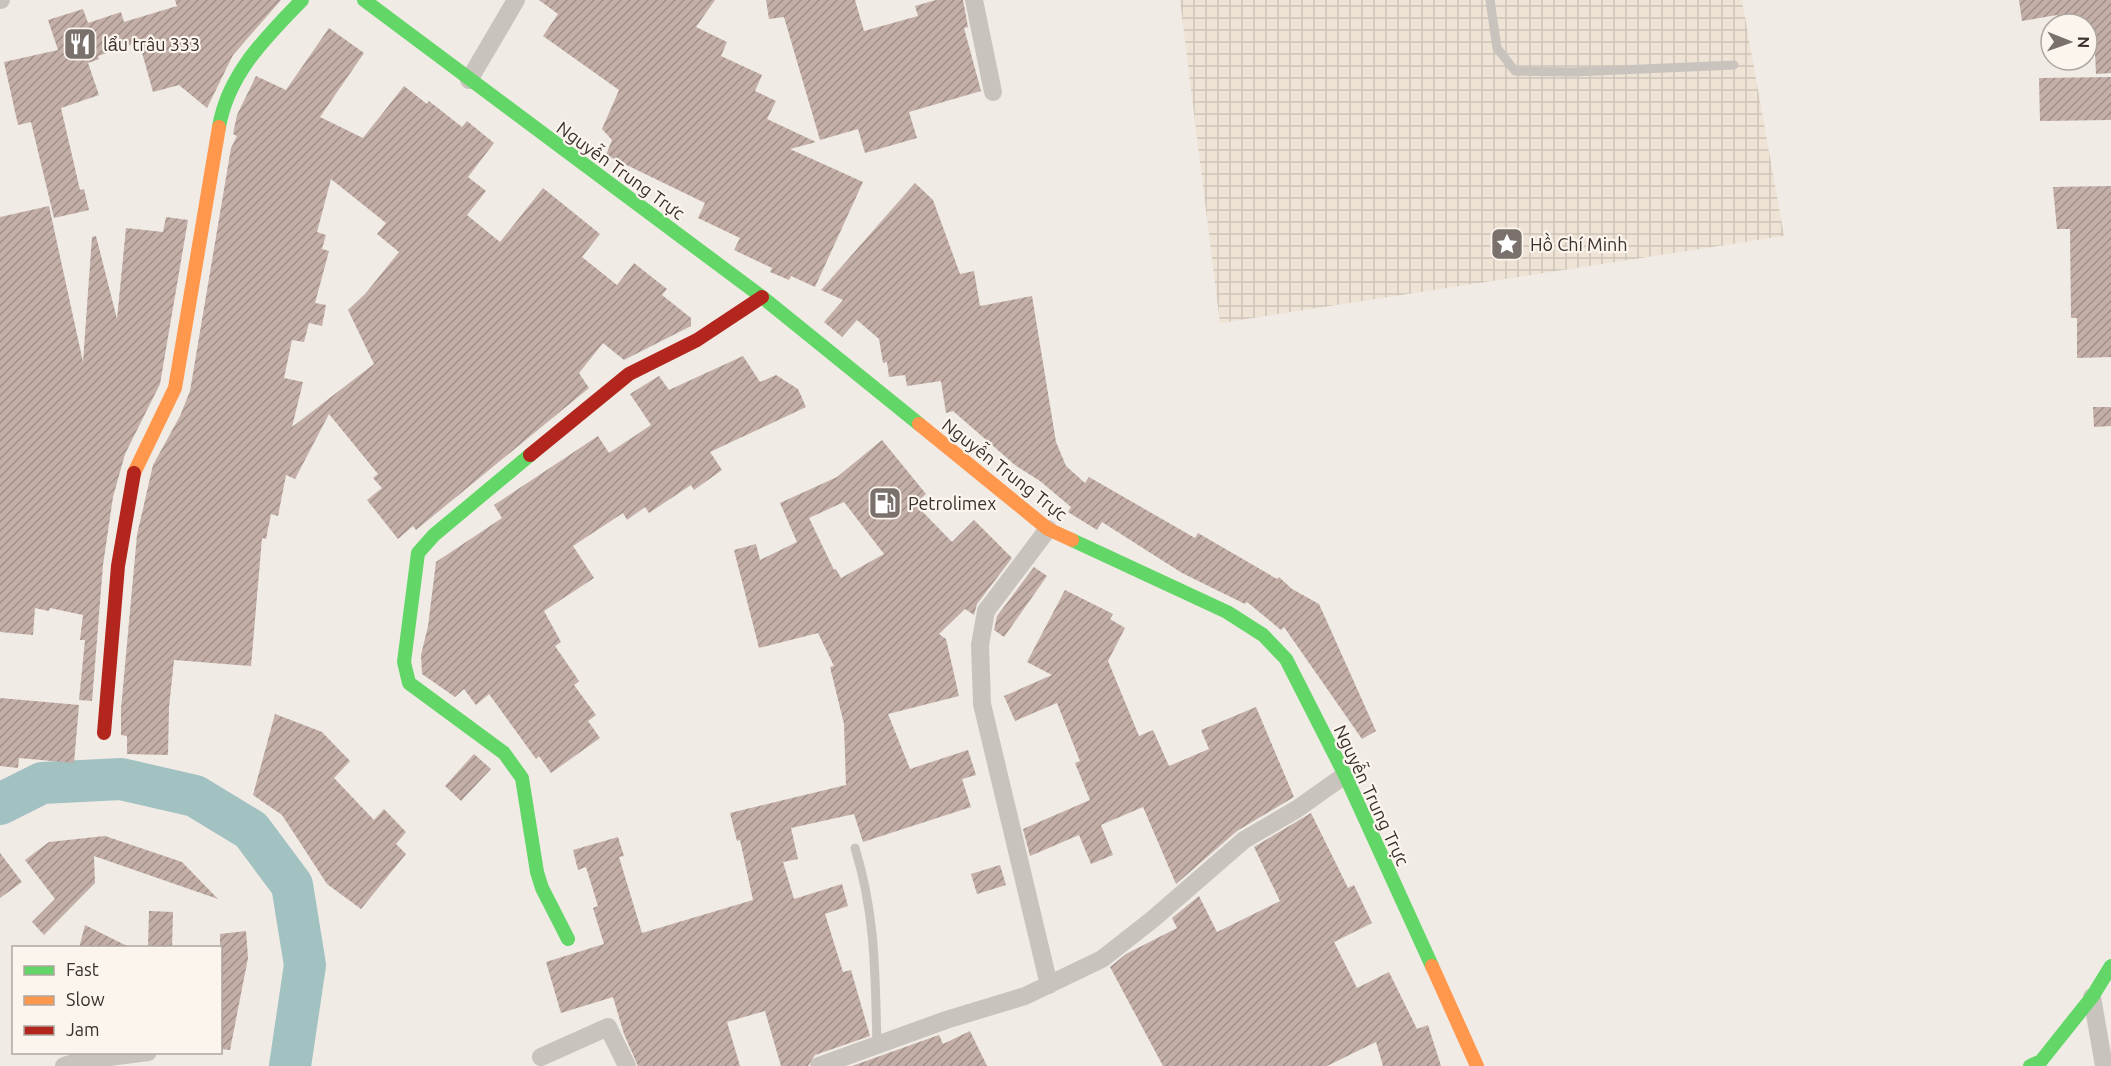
<svg xmlns="http://www.w3.org/2000/svg" width="2111" height="1066" font-family="Ubuntu,sans-serif">
	<style>
		.plaza { fill: url(#plaza-grid) }
		.lines { fill: none; stroke-linecap: round; stroke-linejoin: round }
		.river { stroke: #a1c2c1; stroke-width: 42 }
		.building { fill: url(#building-hatch); fill-rule: evenodd }
		.lane { stroke: #c9c3be; stroke-width: 9 }
		.street { stroke: #c9c3be; stroke-width: 18 }
		.fast { stroke: #63d668; stroke-width: 14 }
		.slow { stroke: #ff974d; stroke-width: 14 }
		.jam { stroke: #b3261e; stroke-width: 14 }
		.labels { text-anchor: middle; dominant-baseline: central; stroke-width: 4.5; stroke-linejoin: round; paint-order: stroke }
		.poi-label { font-size: 18px; fill: #3b302b; stroke: #fbf5ee; text-anchor: start }
		.street-label { font-size: 18px; fill: #3b302b; stroke: #fbf5ee }
	</style>
	<defs>
		<pattern id="plaza-grid" width="8" height="8" patternUnits="userSpaceOnUse" patternTransform="scale(1.5)"><rect width="8" height="8" fill="#eee3d5"/><path d="M0 4h8M4 0v8" fill="none" stroke="#cdc3b7"/></pattern>
		<pattern id="building-hatch" width="6" height="6" patternUnits="userSpaceOnUse" patternTransform="scale(1.5)"><rect width="6" height="6" fill="#c3afa7"/><path d="M-1 1l2-2M0 6l6-6M5 7l2-2" fill="none" stroke="#a08f88"/></pattern>
	</defs>
	<rect width="100%" height="100%" fill="#f0ebe5"/>
	<polygon class="plaza" points="1180,0 1742,0 1784,236 1220,323"/>
	<g class="lines">
		<polyline class="river" points="0,804 42,783 121,779 195,796 251,830 292,885 305,965 290,1066"/>
	</g>
	<g class="building">
		<polygon points="175,0 281,0 233,55 207,108 179,85 153,92 139,42 98,56 99,59 88,63 99,95 61,108 80,190 84,189 89,210 54,218 31,122 18,125 4,62 58,50 48,20 83,9 88,23 121,12 124,22 177,6"/>
		<polygon points="539,0 715,0 696,27 727,42 721,56 762,75 755,91 776,101 767,119 816,142 790,149 863,182 815,287 791,276 789,280 770,272 772,268 734,250 740,238 698,218 705,203 606,155 612,140 602,129 619,90 543,36 558,14"/>
		<polygon points="766,0 855,0 864,31 918,16 915,6 936,0 963,0 968,27 964,28 981,91 909,112 917,138 865,153 858,129 820,140 784,17 769,19"/>
		<polygon points="2019,0 2111,0 2111,73 2096,74 2094,31 2087,32 2087,24 2058,24 2057,15 2022,21"/>
		<path d="M 329,28 L 364,53 L 320,117 L 363,138 L 404,86 L 427,104 L 429,101 L 462,127 L 467,121 L 494,143 L 468,177 L 486,191 L 467,215 L 500,242 L 543,188 L 600,234 L 582,257 L 617,285 L 634,263 L 667,289 L 662,295 L 691,318 L 691,326 L 624,360 L 603,343 L 579,373 L 589,388 L 416,530 L 413,526 L 398,539 L 367,500 L 382,488 L 373,478 L 378,474 L 329,414 L 295,479 L 286,475 L 278,516 L 271,514 L 266,539 L 262,538 L 251,666 L 174,660 L 169,707 L 168,755 L 127,754 L 127,736 L 121,735 L 121,709 L 137,535 L 153,465 L 180,416 L 190,391 L 231,148 L 237,136 L 233,134 L 237,115 L 256,76 L 286,90 ZM 331,179 L 386,223 L 377,234 L 399,252 L 365,294 L 348,310 L 374,364 L 292,427 L 303,382 L 284,378 L 292,340 L 304,342 L 309,323 L 322,326 L 326,305 L 315,303 L 329,251 L 322,249 L 326,235 L 317,232 Z"/>
		<polygon points="2111,77 2111,120 2040,121 2039,78"/>
		<polygon points="915,183 933,200 960,274 974,271 980,306 1032,296 1056,442 1066,466 1085,483 1089,477 1195,538 1198,533 1277,579 1279,577 1292,589 1319,604 1376,731 1362,739 1284,627 1281,630 1247,602 1245,604 1182,573 1102,522 1097,530 1068,512 1071,507 1040,481 1015,465 953,411 946,413 941,381 907,386 905,375 889,377 887,362 883,363 879,339 857,320 842,337 824,322 843,300 821,290"/>
		<polygon points="2111,186 2111,357 2077,358 2077,318 2071,318 2070,229 2057,229 2053,187"/>
		<polygon points="49,206 83,362 92,237 96,236 117,319 126,228 163,232 166,217 188,220 160,384 125,454 113,497 103,565 92,701 79,700 85,640 80,640 83,615 50,608 49,611 35,608 33,635 0,632 0,217"/>
		<polygon points="743,356 760,382 776,375 798,389 806,407 710,452 722,470 694,490 691,485 649,513 645,507 627,520 623,513 573,546 594,578 544,611 561,642 555,646 579,681 574,685 596,715 588,721 600,738 551,773 539,756 536,759 489,694 476,705 464,689 455,697 422,674 421,655 428,626 436,562 502,518 494,505 598,436 609,453 651,425 630,394 659,376 669,390"/>
		<polygon points="2093,407 2111,407 2111,426 2094,427"/>
		<path d="M 882,440 L 926,494 L 915,504 L 952,542 L 974,520 L 1012,558 L 977,604 L 974,615 L 965,609 L 939,634 L 946,639 L 959,696 L 888,714 L 910,769 L 968,750 L 976,775 L 962,779 L 971,807 L 863,842 L 854,814 L 791,828 L 798,859 L 783,862 L 794,899 L 842,884 L 848,906 L 825,914 L 843,972 L 851,970 L 870,1036 L 815,1055 L 808,1066 L 781,1066 L 765,1011 L 727,1022 L 740,1066 L 638,1066 L 624,1034 L 613,997 L 561,1013 L 546,962 L 604,944 L 593,908 L 598,906 L 586,867 L 578,870 L 573,850 L 618,837 L 624,856 L 619,857 L 642,933 L 753,900 L 740,840 L 737,841 L 730,813 L 846,785 L 844,724 L 830,667 L 834,666 L 818,633 L 759,648 L 734,550 L 756,544 L 760,560 L 797,542 L 780,503 L 837,477 ZM 844,502 L 884,554 L 841,578 L 836,569 L 834,570 L 809,518 Z"/>
		<polygon points="1034,567 1047,576 1004,637 994,630 997,616"/>
		<polygon points="1065,590 1113,614 1110,619 1125,628 1108,661 1139,736 1153,730 1169,766 1209,749 1201,730 1256,707 1294,797 1237,831 1176,884 1143,807 1101,825 1113,855 1091,864 1079,835 1030,856 1023,829 1090,800 1075,763 1080,761 1057,703 1015,721 1004,696 1052,675 1027,662"/>
		<polygon points="0,698 79,705 74,763 19,758 18,768 0,766"/>
		<polygon points="275,714 322,732 350,761 334,778 374,820 384,809 406,832 396,844 406,854 361,909 327,884 282,815 253,795"/>
		<polygon points="474,754 491,769 461,801 445,786"/>
		<polygon points="1311,813 1348,888 1354,885 1372,923 1334,942 1357,988 1389,972 1417,1029 1428,1025 1441,1066 1383,1066 1376,1042 1327,1066 1163,1066 1110,967 1126,954 1177,928 1172,918 1199,896 1217,932 1280,901 1254,847"/>
		<polygon points="105,836 182,862 218,899 94,856 95,883 44,935 32,922 55,899 25,860 49,842"/>
		<polygon points="0,853 22,882 0,898"/>
		<polygon points="1000,865 1006,885 977,894 971,874"/>
		<polygon points="149,911 173,912 172,948 148,948"/>
		<polygon points="85,925 131,948 79,948"/>
		<polygon points="246,931 248,958 230,1050 220,1049 220,934"/>
		<polygon points="970,1031 987,1066 852,1066 939,1035 943,1044"/>
	</g>
	<g class="lines">
		<g class="lane">
			<polyline points="1490,0 1497,48 1515,71 1573,72 1734,65"/>
			<path d="M 855,848 C 876,916 875,975 877,1045"/>
		</g>
		<g class="street">
			<polyline points="0,0 1,0"/>
			<polyline points="974,0 993,92"/>
			<polyline points="469,80 516,0"/>
			<polyline points="1048,529 986,611 980,645 982,704 1049,985"/>
			<polyline points="2092,997 2104,1066"/>
			<polyline points="541,1057 608,1027 627,1066"/>
			<polyline points="64,1066 79,1061 148,1052"/>
			<polyline points="819,1066 946,1020 1025,996 1102,959 1153,919 1244,840 1297,809 1345,775"/>
		</g>
		<g class="fast">
			<polyline points="364,0 762,297 919,424"/>
			<path d="M 219,127 C 228,74 266,37 302,0"/>
			<polyline points="530,455 434,535 418,553 404,662 409,683 504,753 522,778 537,872 542,888 568,939"/>
			<polyline points="1072,540 1227,612 1263,635 1286,659 1345,775 1432,966"/>
			<polyline points="2030,1066 2041,1061 2092,997 2111,966"/>
		</g>
		<g class="slow">
			<polyline points="919,424 1048,529 1072,540"/>
			<polyline points="134,473 175,388 219,127"/>
			<polyline points="1432,966 1477,1066"/>
		</g>
		<g class="jam">
			<polyline points="530,455 629,374 697,340 762,297"/>
			<polyline points="104,733 118,566 134,473"/>
		</g>
	</g>
	<defs>
		<g id="restaurant-square" transform="scale(1.725)"><rect x="-9" y="-9" width="18" height="18" rx="4" fill="#7a716c" stroke="#fbf5ee"/><path d="M-5-6h1v4h1v-4h1v4h1v-4h1v5L-1.5 .5V6h-2V.5L-5-1ZM5-6V6H3V1.5H1.5Q1.5-4 5-6Z" fill="#fff"/></g>
		<g id="sight-square" transform="scale(1.725)"><rect x="-9" y="-9" width="18" height="18" rx="4" fill="#7a716c" stroke="#fbf5ee"/><path d="M0-6L1.8-2.2L6-1.7L2.9 1.2L3.7 5.4L0 3.3L-3.7 5.4L-2.9 1.2L-6-1.7L-1.8-2.2Z" fill="#fff"/></g>
		<g id="fuel-square" transform="scale(1.725)"><rect x="-9" y="-9" width="18" height="18" rx="4" fill="#7a716c" stroke="#fbf5ee"/><path d="M-5.5-6h7V0h2V4h1.3V-2.5L3-4.5l.8-.8L6-3V5H2.5V1h-1V6h-7ZM-4.2-4.7v3.2H.2V-4.7Z" fill="#fff"/></g>
	</defs>
	<g fill-rule="evenodd">
		<use href="#restaurant-square" x="80" y="44"/>
		<use href="#sight-square" x="1507" y="244"/>
		<use href="#fuel-square" x="885" y="503"/>
	</g>
	<g class="labels">
		<g class="poi-label">
			<text x="103" y="44">lẩu trâu 333</text>
			<text x="1530" y="244">Hồ Chí Minh</text>
			<text x="908" y="503">Petrolimex</text>
		</g>
		<g class="street-label">
			<text transform="translate(621 170) rotate(36)">Nguyễn Trung Trực</text>
			<text transform="translate(1005 469) rotate(38)">Nguyễn Trung Trực</text>
			<text transform="translate(1372 795) rotate(65)">Nguyễn Trung Trực</text>
		</g>
	</g>
	<rect x="12" y="946" width="210" height="108" fill="#fbf5ee" stroke="#aea6a0" stroke-width="1.5"/>
	<rect x="24" y="966" width="30" height="9" fill="#63d668" stroke="#aea6a0" stroke-width="1.5"/>
	<text x="66" y="976" font-size="18" fill="#3b302b">Fast</text>
	<rect x="24" y="996" width="30" height="9" fill="#ff974d" stroke="#aea6a0" stroke-width="1.5"/>
	<text x="66" y="1006" font-size="18" fill="#3b302b">Slow</text>
	<rect x="24" y="1026" width="30" height="9" fill="#b3261e" stroke="#aea6a0" stroke-width="1.5"/>
	<text x="66" y="1036" font-size="18" fill="#3b302b">Jam</text>
	<g transform="translate(2069 42) rotate(91)"><circle r="28" fill="#fbf5ee" stroke="#aea6a0" stroke-width="1.5"/>
	<path d="M0-4.5L10 22L0 15L-10 22Z" fill="#7a716c"/>
	<text y="-9" font-size="16" font-weight="bold" text-anchor="middle" fill="#3b302b">N</text>
	</g>
</svg>
